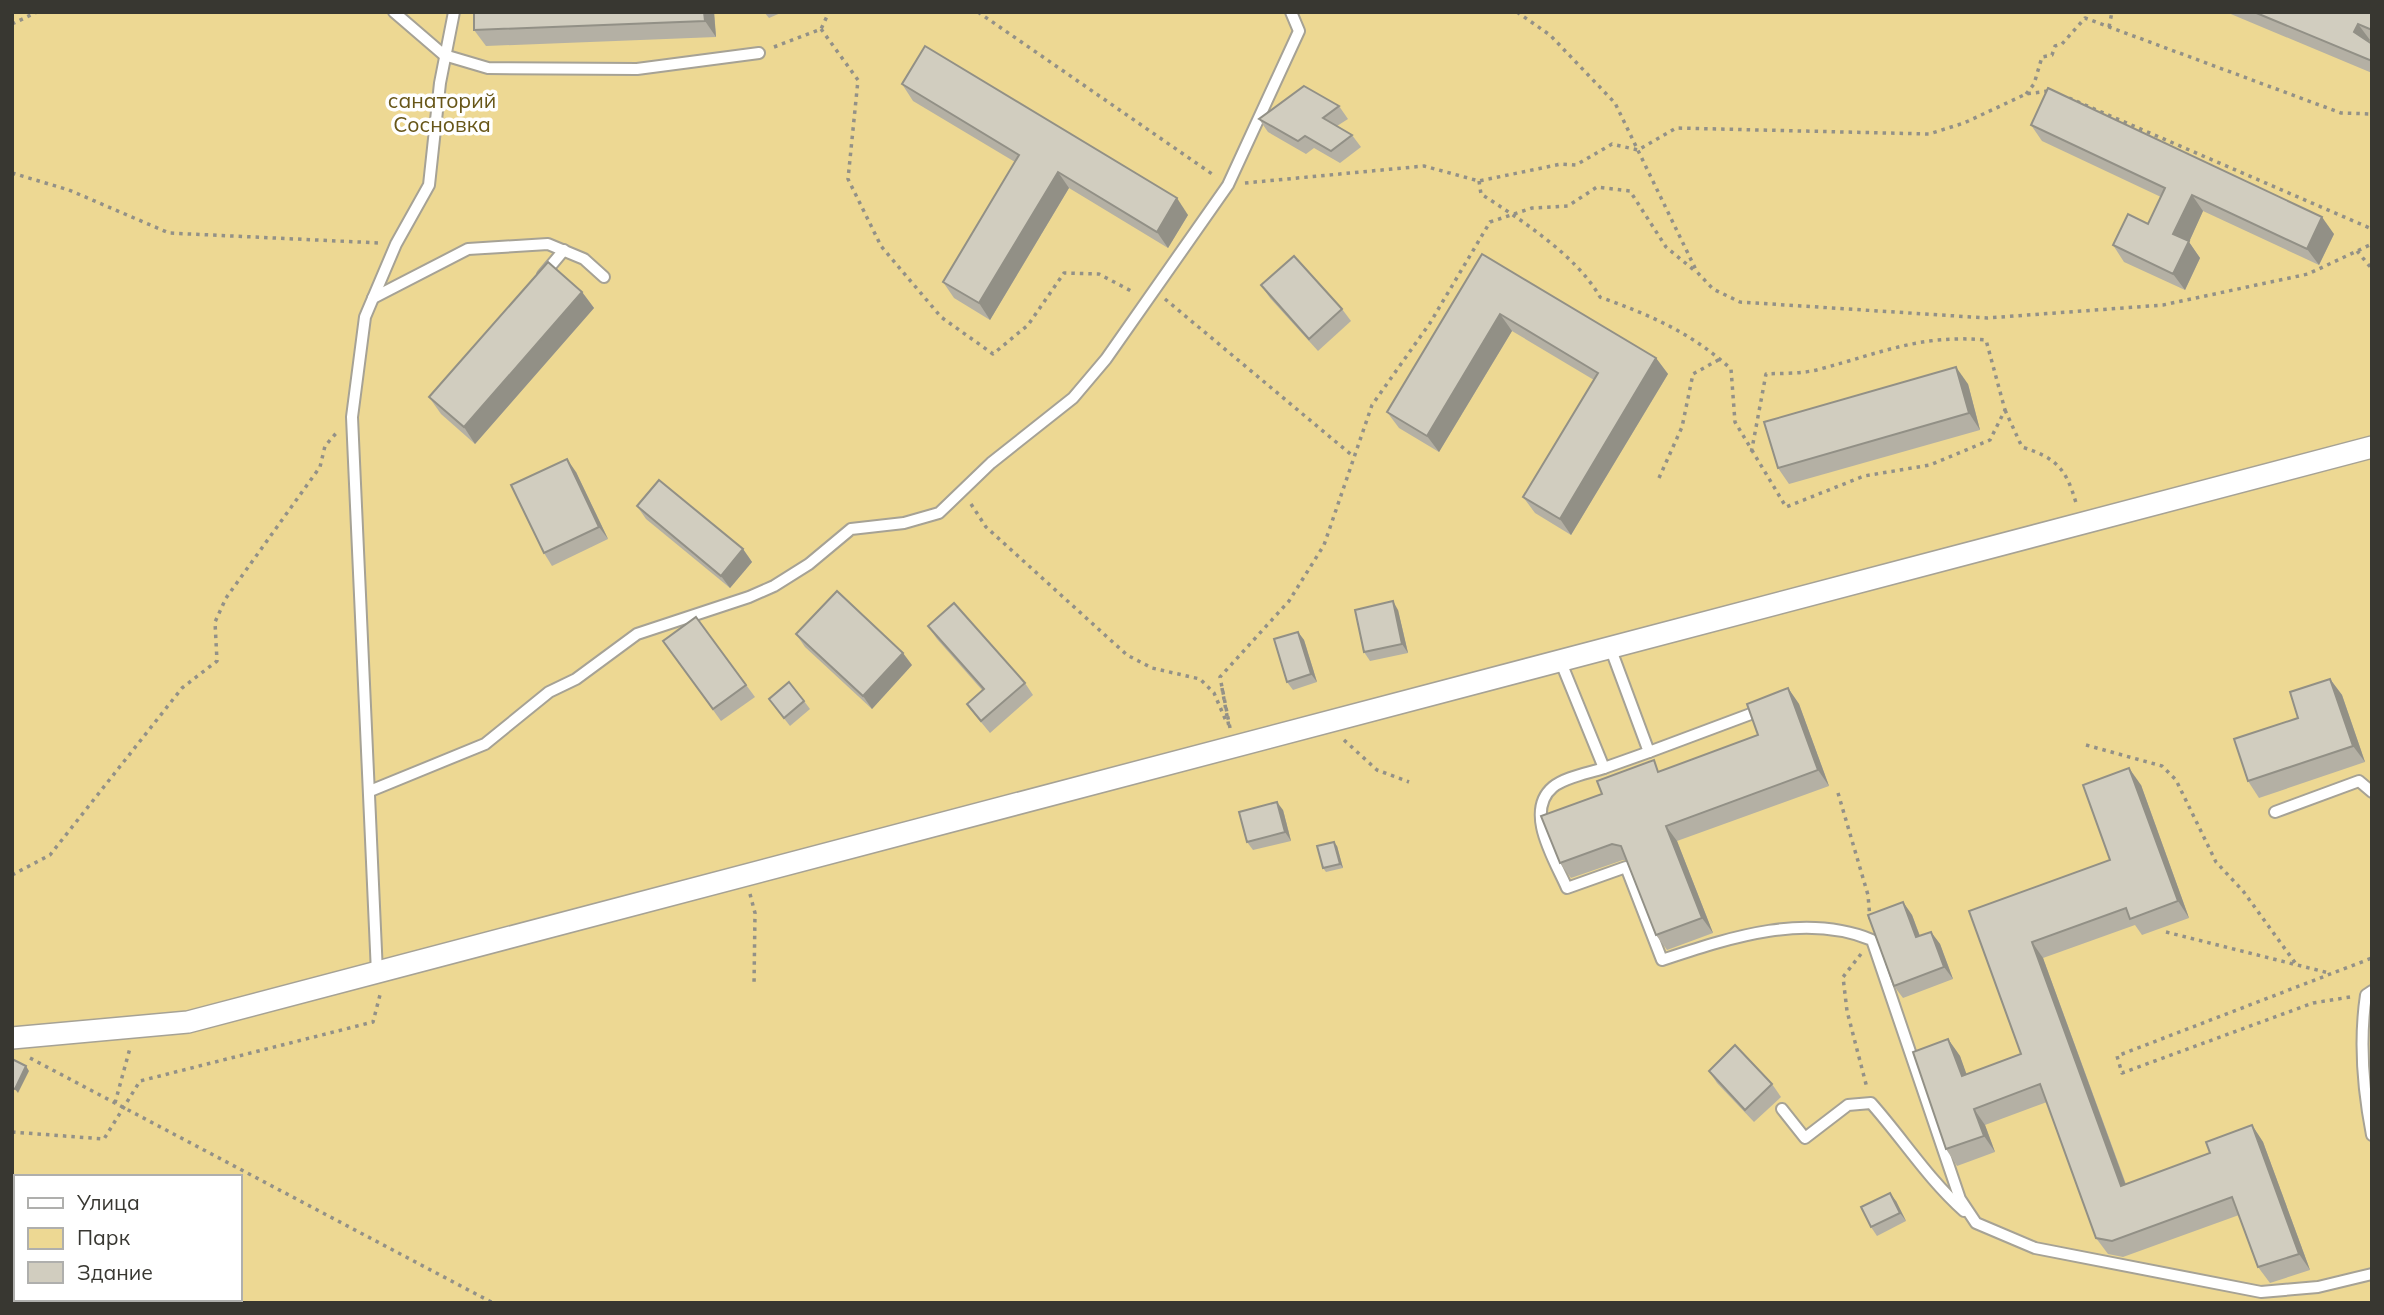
<svg xmlns="http://www.w3.org/2000/svg" width="2384" height="1315" font-family="Mulish,sans-serif">
	<style>
		.green { fill: #edd893; fill-rule: evenodd }
		.lines { fill: none; stroke-linecap: round; stroke-linejoin: round }
		.service-casing { stroke: #a6a295; stroke-width: 14 }
		.minor-casing { stroke: #a6a295; stroke-width: 24 }
		.path { stroke: #939187; stroke-width: 3.5; stroke-dasharray: 3.5 5; stroke-linecap: butt }
		.service { stroke: #fff; stroke-width: 10 }
		.minor { stroke: #fff; stroke-width: 21 }
		.wall { fill: #b4b0a4 }
		.shaded-wall { fill: #929086 }
		.building { fill: #d1cdbf; stroke: #929086; stroke-width: 2 }
		.labels { text-anchor: middle; dominant-baseline: central; stroke-width: 7; stroke-linejoin: round; paint-order: stroke }
		.park-label { font-size: 21px; fill: #675618; stroke: #fff }
	</style>
	<rect width="100%" height="100%" fill="#f7f3e5"/>
	<path class="green" d="M 12,12 L 2372,12 L 2372,1303 L 12,1303 ZM 16,1177 L 240,1177 L 240,1299 L 16,1299 Z"/>
	<g class="lines">
		<g class="service-casing">
			<g id="service">
				<polyline points="394,12 444,55 488,68 637,69 759,53"/>
				<polyline points="543,275 564,250"/>
				<polyline points="373,298 468,249 548,244 584,259 604,277"/>
				<polyline points="1560,660 1604,768 1649,752 1610,647"/>
				<polyline points="1649,752 1764,709"/>
				<path d="M 1604,768 C 1589,773 1565,777 1553,787 C 1523,812 1556,862 1567,888 L 1626,867 L 1662,960 C 1729,938 1804,912 1872,940 L 1960,1199 L 1976,1223 L 2035,1248 L 2261,1292 L 2318,1287 L 2372,1274"/>
				<polyline points="370,791 485,744 549,692 576,679 637,634 749,597 774,586 809,564 851,529 904,523 939,513 991,463 1073,398 1106,359 1228,185 1299,31 1291,12"/>
				<polyline points="2275,812 2359,781 2372,792"/>
				<polyline points="377,973 352,417 365,317 396,244 429,185 440,83 454,12"/>
				<path d="M 2372,991 L 2366,995 C 2359,1042 2363,1089 2372,1135"/>
				<path d="M 1782,1109 L 1805,1138 L 1848,1105 L 1871,1103 C 1903,1139 1928,1179 1964,1211"/>
			</g>
		</g>
		<g class="minor-casing">
			<polyline id="minor" points="12,1038 188,1022 2372,447"/>
		</g>
		<g class="path">
			<polyline points="978,12 1215,176"/>
			<polyline points="1517,12 1550,35 1615,103 1697,272 1713,289 1740,302 1987,318 2163,305 2308,274 2372,244"/>
			<polyline points="12,24 37,12"/>
			<polyline points="2109,27 2112,12"/>
			<polyline points="821,29 858,80 848,179 881,246 941,317 993,354 1028,325 1064,273 1099,274 1133,292"/>
			<polyline points="774,47 821,29 829,12"/>
			<polyline points="2026,94 2034,84 2042,57 2052,55 2055,46 2062,44 2085,18 2341,113 2372,114"/>
			<polyline points="2069,98 2372,229"/>
			<polyline points="12,173 69,190 169,233 380,243"/>
			<path d="M 1479,181 L 1481,194 C 1520,219 1577,256 1600,297 C 1650,315 1692,333 1731,369 L 1735,422 L 1786,507 L 1864,476 L 1930,465 L 1990,440 L 2005,410 L 1986,340 C 1921,334 1881,353 1820,369 C 1803,374 1783,373 1766,374 L 1751,454"/>
			<polyline points="1245,183 1424,166 1479,181 1561,164 1576,165 1612,144 1638,150 1676,128 1929,134 1964,123 2026,94 2048,91"/>
			<polyline points="2357,251 2372,269"/>
			<polyline points="1165,299 1354,457"/>
			<path d="M 2005,410 L 2022,447 C 2056,458 2066,468 2076,503"/>
			<polyline points="1659,478 1682,427 1693,374 1720,359"/>
			<polyline points="971,504 986,527 1127,655 1152,668 1200,679 1214,693 1226,721"/>
			<polyline points="1222,688 1229,727"/>
			<polyline points="1230,728 1220,677 1289,601 1324,545 1372,405 1430,323 1490,222 1532,208 1568,206 1597,187 1630,191 1666,247 1695,271"/>
			<polyline points="1344,740 1377,770 1409,782"/>
			<polyline points="2086,745 2162,766 2176,780 2216,862 2243,891 2296,964"/>
			<polyline points="1838,793 1868,895 1870,919"/>
			<polyline points="12,875 50,855 182,688 217,661 215,622 226,598 320,467 325,446 338,431"/>
			<polyline points="750,894 755,913 754,986"/>
			<polyline points="2166,932 2329,973"/>
			<polyline points="1861,954 1843,977 1847,1011 1867,1088"/>
			<polyline points="2350,997 2313,1003 2122,1073 2117,1056 2372,958"/>
			<polyline points="30,1058 493,1303"/>
			<polyline points="115,1103 130,1048"/>
			<polyline points="12,1132 104,1139 140,1081 373,1022 381,991"/>
		</g>
		<use href="#service" class="service"/>
		<use href="#minor" class="minor"/>
	</g>
	<g class="wall">
		<polygon points="474,12 714,12 716,37 486,46 474,30"/>
		<polygon points="764,12 783,12 769,18"/>
		<polygon points="2226,12 2372,12 2372,41 2370,40 2369,42 2372,44 2372,73"/>
		<polygon points="902,84 1188,215 1168,248 1069,188 990,320 954,298 943,282 1015,162 913,101"/>
		<polygon points="1339,106 1348,119 1337,126 1352,135 1361,147 1340,163 1314,148 1306,154 1268,132 1259,119"/>
		<polygon points="2031,125 2334,234 2319,265 2203,211 2189,242 2200,258 2185,290 2124,262 2113,245 2148,224 2161,197 2042,141"/>
		<polygon points="1482,254 1656,358 1668,374 1571,535 1535,513 1523,497 1594,380 1512,331 1439,452 1399,428 1387,412"/>
		<polygon points="1261,285 1342,309 1351,321 1318,351 1270,298"/>
		<polygon points="582,292 594,308 475,444 441,414 429,397"/>
		<polygon points="1968,384 1980,430 1789,484 1778,468"/>
		<polygon points="576,472 608,539 552,566 544,553"/>
		<polygon points="637,506 743,549 752,562 730,588 646,519"/>
		<polygon points="1398,610 1408,653 1370,661 1364,652"/>
		<polygon points="696,617 755,697 721,721 663,641"/>
		<polygon points="928,626 1025,683 1033,695 990,733 976,716 967,704 982,690 937,639"/>
		<polygon points="1298,632 1304,640 1317,682 1293,690 1287,682"/>
		<polygon points="796,634 912,665 872,709 805,647"/>
		<polygon points="2330,679 2342,695 2365,762 2259,798 2248,781"/>
		<polygon points="1788,688 1799,704 1829,786 1677,841 1713,933 1667,950 1656,935 1626,860 1623,860 1571,878 1560,863 1602,794 1758,735"/>
		<polygon points="769,699 804,701 810,709 790,726"/>
		<polygon points="2141,785 2189,918 2142,935 2135,925 2043,958 2126,1184 2210,1153 2252,1125 2263,1142 2310,1270 2270,1283 2258,1267 2239,1215 2123,1257 2108,1254 2096,1238 2047,1102 1985,1125 1995,1152 1957,1166 1946,1149 1948,1039 1960,1056 1966,1074 2021,1054 1969,911 2110,860"/>
		<polygon points="1283,810 1291,841 1253,850 1247,842"/>
		<polygon points="1337,846 1343,868 1326,872 1323,868"/>
		<polygon points="1903,902 1912,915 1920,936 1931,932 1940,944 1953,979 1903,998 1894,986"/>
		<polygon points="1709,1071 1772,1084 1781,1097 1754,1122 1717,1083"/>
		<polygon points="1896,1201 1906,1221 1877,1236 1871,1227"/>
	</g>
	<g class="shaded-wall">
		<polygon points="704,12 714,12 716,37 705,21"/>
		<polygon points="2358,24 2370,40 2365,48 2354,32"/>
		<polygon points="1058,172 1069,188 990,320 979,303"/>
		<polygon points="2192,195 2203,211 2189,242 2200,258 2185,290 2173,274 2173,234"/>
		<polygon points="1177,198 1188,215 1168,248 1157,232"/>
		<polygon points="2322,217 2334,234 2319,265 2307,249"/>
		<polygon points="582,292 594,308 475,444 464,427"/>
		<polygon points="1500,314 1512,331 1439,452 1427,436"/>
		<polygon points="1656,358 1668,374 1571,535 1560,519"/>
		<polygon points="1956,367 1968,384 1980,430 1969,413"/>
		<polygon points="567,459 576,472 608,539 599,527"/>
		<polygon points="743,549 752,562 730,588 721,576"/>
		<polygon points="1393,601 1398,610 1408,653 1402,644"/>
		<polygon points="1298,632 1304,640 1317,682 1311,674"/>
		<polygon points="903,653 912,665 872,709 863,696"/>
		<polygon points="2330,679 2342,695 2365,762 2353,746"/>
		<polygon points="1788,688 1799,704 1829,786 1818,770"/>
		<polygon points="2129,768 2141,785 2189,918 2178,901"/>
		<polygon points="1277,802 1283,810 1291,841 1285,832"/>
		<polygon points="1666,826 1677,841 1713,933 1702,918"/>
		<polygon points="1334,842 1337,846 1343,868 1340,864"/>
		<polygon points="1903,902 1912,915 1925,950 1916,937"/>
		<polygon points="1931,932 1940,944 1953,979 1944,967"/>
		<polygon points="2032,942 2043,958 2132,1202 2121,1186"/>
		<polygon points="1948,1039 1960,1056 1973,1092 1962,1076"/>
		<polygon points="26,1066 29,1071 18,1093 15,1089"/>
		<polygon points="1974,1109 1985,1125 1995,1152 1984,1136"/>
		<polygon points="2252,1125 2263,1142 2310,1270 2299,1254"/>
		<polygon points="1890,1193 1896,1201 1906,1221 1900,1213"/>
	</g>
	<g class="building">
		<polygon points="474,12 704,12 705,21 474,30"/>
		<polygon points="2254,12 2372,12 2372,30 2358,24 2354,32 2372,44 2372,61"/>
		<polygon points="925,46 1177,198 1157,232 1058,172 979,303 943,282 1019,155 902,84"/>
		<polygon points="1304,86 1339,106 1323,118 1352,135 1331,151 1305,136 1298,141 1259,119"/>
		<polygon points="2048,88 2322,217 2307,249 2192,195 2173,234 2189,241 2173,274 2113,245 2128,214 2148,224 2165,188 2031,125"/>
		<polygon points="1482,254 1656,358 1560,519 1523,497 1598,373 1500,314 1427,436 1387,412"/>
		<polygon points="1294,256 1342,309 1309,339 1261,285"/>
		<polygon points="548,262 582,292 464,427 429,397"/>
		<polygon points="1956,367 1969,413 1778,468 1764,422"/>
		<polygon points="567,459 599,527 544,553 511,485"/>
		<polygon points="659,480 743,549 721,576 637,506"/>
		<polygon points="837,591 903,653 863,696 796,634"/>
		<polygon points="1393,601 1402,644 1364,652 1355,610"/>
		<polygon points="954,603 1025,683 981,721 967,704 984,689 928,626"/>
		<polygon points="696,617 746,685 713,709 663,641"/>
		<polygon points="1298,632 1311,674 1287,682 1274,639"/>
		<polygon points="2330,679 2353,746 2248,781 2234,739 2298,718 2290,692"/>
		<polygon points="789,682 804,701 784,718 769,699"/>
		<polygon points="1788,688 1818,770 1666,826 1702,918 1656,935 1621,846 1612,844 1560,863 1541,816 1602,794 1597,781 1654,760 1658,772 1758,735 1747,704"/>
		<polygon points="2129,768 2178,901 2130,919 2126,908 2032,942 2121,1186 2210,1153 2206,1142 2252,1125 2299,1254 2258,1267 2232,1197 2112,1241 2096,1238 2040,1084 1974,1109 1984,1136 1946,1149 1913,1052 1948,1039 1962,1076 2021,1054 1969,911 2110,860 2083,785"/>
		<polygon points="1277,802 1285,832 1247,842 1239,812"/>
		<polygon points="1334,842 1340,864 1323,868 1317,846"/>
		<polygon points="1903,902 1916,937 1931,932 1944,967 1894,986 1868,915"/>
		<polygon points="1735,1045 1772,1084 1745,1110 1709,1071"/>
		<polygon points="12,1059 26,1066 15,1089 12,1088"/>
		<polygon points="1890,1193 1900,1213 1871,1227 1861,1207"/>
	</g>
	<g class="labels">
		<g class="park-label">
			<text x="442" y="100">санаторий<tspan x="442" dy="24">Сосновка</tspan></text>
		</g>
	</g>
	<rect width="2384" height="1315" fill="none" stroke="#383731" stroke-width="28"/>
	<rect x="14" y="1175" width="228" height="126" fill="#ffffff" stroke="#afafad" stroke-width="2"/>
	<rect x="28" y="1198" width="35" height="10" fill="#ffffff" stroke="#afafad" stroke-width="2"/>
	<text x="77" y="1210" font-size="21" fill="#383731">Улица</text>
	<rect x="28" y="1228" width="35" height="21" fill="#edd893" stroke="#afafad" stroke-width="2"/>
	<text x="77" y="1245" font-size="21" fill="#383731">Парк</text>
	<rect x="28" y="1262" width="35" height="21" fill="#d1cdbf" stroke="#afafad" stroke-width="2"/>
	<text x="77" y="1280" font-size="21" fill="#383731">Здание</text>
</svg>
